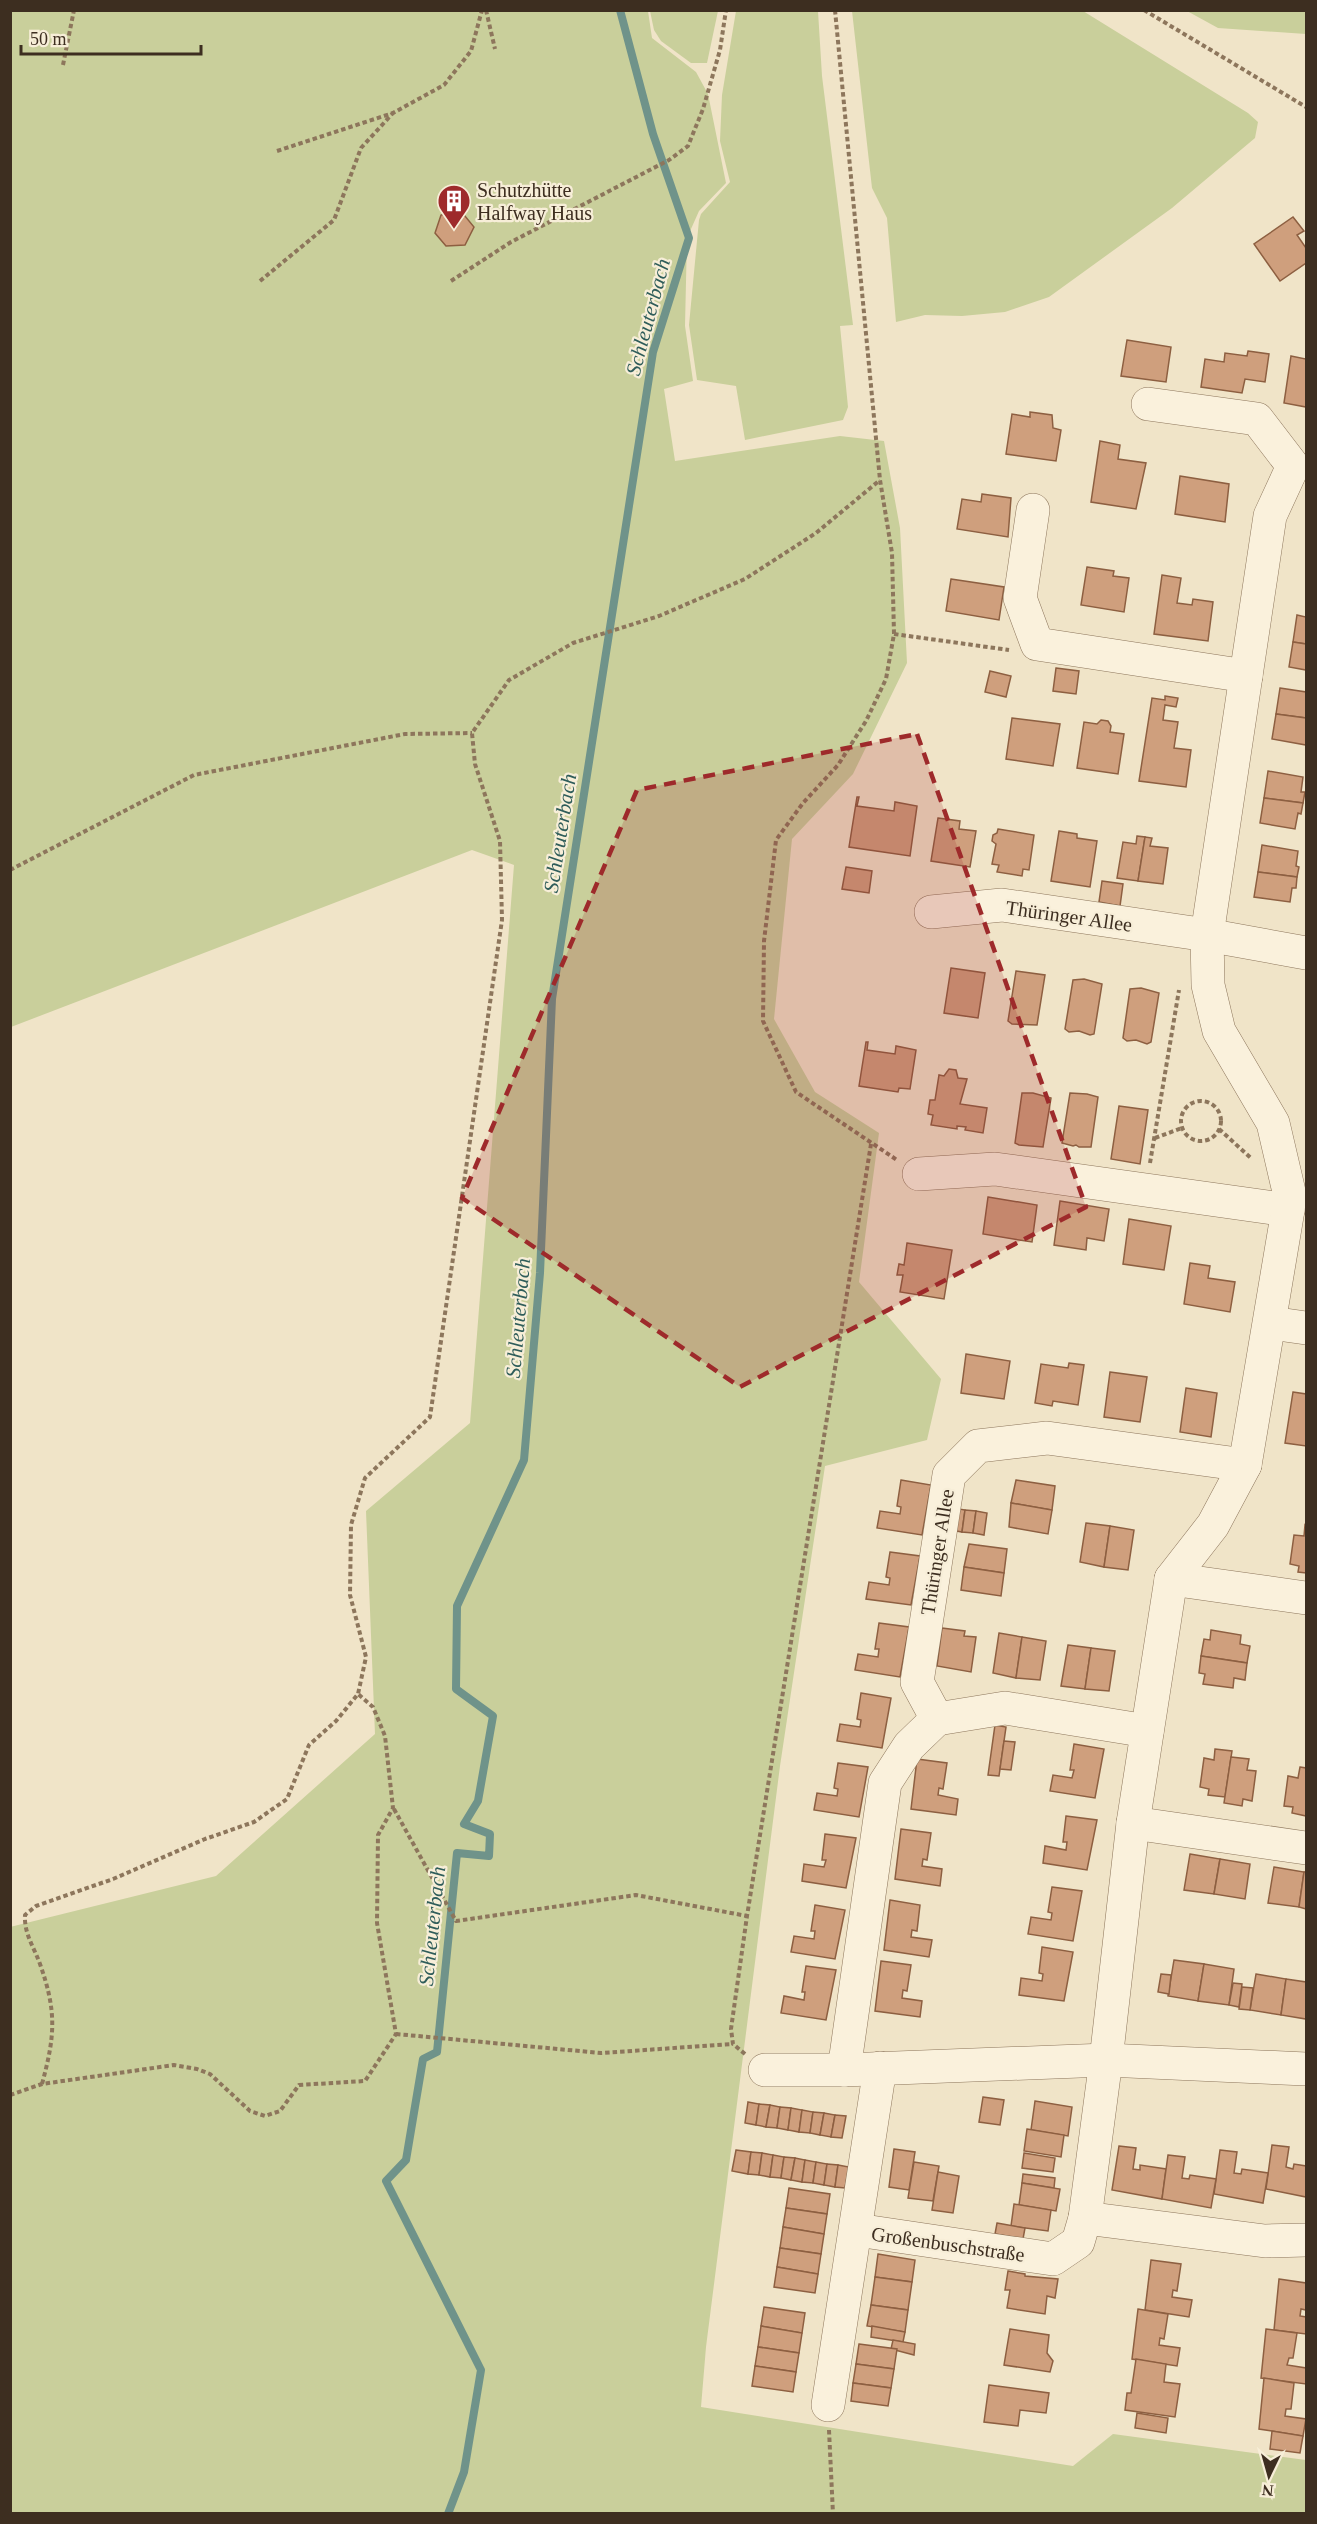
<svg xmlns="http://www.w3.org/2000/svg" width="1317" height="2524" font-family="Georgia,serif">
	<style>
		.green { fill: #c9cf9b }
		.lines { fill: none; stroke-linecap: round; stroke-linejoin: round }
		.stream { stroke: #6f938a; stroke-width: 8 }
		.building { fill: #cf9f7d; stroke: #8d5f41; stroke-width: 1.5 }
		.minor-casing { stroke: #8d765c; stroke-width: 34 }
		.path { stroke: #8d765c; stroke-width: 4; stroke-dasharray: 4.5 3; stroke-linecap: butt }
		.minor { stroke: #faf1dc; stroke-width: 33 }
		.marked { fill: #9e2a2b; fill-opacity: 0.2; stroke: #9e2a2b; stroke-width: 4.5; stroke-dasharray: 12 8; stroke-linejoin: round }
		.labels { text-anchor: middle; dominant-baseline: central; stroke-width: 4.5; stroke-linejoin: round; paint-order: stroke }
		.poi-label { font-size: 20px; fill: #3d2e20; stroke: #f7eed8; text-anchor: start }
		.street-label { font-size: 20px; fill: #3d2e20; stroke: #f7eed8 }
		.water-label { font-size: 21px; font-style: italic; fill: #2f5d5a; stroke: #f7eed8 }
	</style>
	<rect width="100%" height="100%" fill="#f0e4c8"/>
	<g class="green">
		<polygon points="11,11 648,11 652,38 696,72 708,94 726,183 699,211 687,238 685,326 693,381 664,389 675,461 840,436 884,441 900,528 907,663 853,774 792,839 774,1019 815,1092 879,1133 859,1282 941,1379 927,1440 825,1466 780,1766 706,2347 701,2407 1073,2466 1113,2434 1306,2460 1306,2513 11,2513 10,1927 216,1876 375,1734 366,1511 470,1423 514,865 472,850 11,1027"/>
		<polygon points="650,11 718,11 707,63 691,63 661,41 654,30"/>
		<polygon points="736,11 818,11 822,76 853,325 840,326 848,407 843,420 745,440 736,386 697,380 689,325 699,220 701,214 730,182 720,141 722,95"/>
		<polygon points="852,11 1083,11 1248,113 1258,122 1255,138 1172,208 1049,297 1005,312 962,316 925,315 896,322 887,218 872,188"/>
		<polygon points="1187,11 1306,11 1306,34 1218,28"/>
	</g>
	<g class="lines">
		<polyline class="stream" points="448,2514 464,2472 481,2370 386,2181 406,2160 423,2059 437,2052 457,1853 489,1856 490,1834 464,1824 478,1801 493,1716 456,1689 457,1606 524,1460 540,1273 552,999 653,352 689,238 653,134 620,10"/>
	</g>
	<g class="building">
		<polygon points="460,210 474,227 465,245 446,246 435,233 441,215"/>
		<polygon points="1293,217 1304,231 1297,235 1306,248 1306,263 1280,281 1254,244"/>
		<polygon points="1127,340 1171,347 1166,382 1121,376"/>
		<polygon points="1248,351 1269,354 1265,382 1245,379 1242,393 1201,387 1205,359 1224,362 1225,353 1247,356"/>
		<polygon points="1291,356 1306,359 1306,407 1284,403"/>
		<polygon points="1030,412 1052,415 1053,428 1061,430 1056,461 1006,454 1012,414 1030,417"/>
		<polygon points="1100,441 1120,445 1118,459 1146,463 1136,509 1091,502"/>
		<polygon points="1180,476 1229,484 1225,522 1175,514"/>
		<polygon points="982,494 1011,498 1008,537 957,529 962,499 981,502"/>
		<polygon points="1087,567 1114,571 1113,576 1129,578 1124,612 1081,605"/>
		<polygon points="1162,575 1181,578 1177,603 1192,605 1193,599 1213,602 1208,641 1154,634"/>
		<polygon points="951,579 1004,587 999,620 946,611"/>
		<polygon points="1297,615 1306,617 1306,644 1293,642"/>
		<polygon points="1293,642 1306,644 1306,670 1289,667"/>
		<polygon points="1056,668 1079,671 1076,694 1053,691"/>
		<polygon points="990,671 1011,676 1006,697 985,692"/>
		<polygon points="1280,688 1306,692 1306,718 1276,714"/>
		<polygon points="1165,696 1178,698 1176,707 1165,705 1163,720 1178,722 1174,748 1191,750 1186,787 1139,781 1152,698 1165,700"/>
		<polygon points="1276,714 1306,718 1306,745 1272,739"/>
		<polygon points="1012,718 1060,724 1053,766 1006,759"/>
		<polygon points="1101,720 1108,721 1111,726 1110,732 1124,734 1118,774 1077,768 1084,722 1097,724"/>
		<polygon points="1268,771 1303,777 1301,792 1305,792 1303,803 1264,798"/>
		<polygon points="857,797 859,797 857,806 894,811 895,802 917,806 910,856 849,847"/>
		<polygon points="1264,798 1303,803 1301,814 1298,813 1295,829 1260,823"/>
		<polygon points="938,818 960,821 959,829 976,831 970,867 931,861"/>
		<polygon points="998,829 1034,835 1029,870 1023,869 1022,876 997,872 999,865 992,864 996,844 992,841 993,835 997,833"/>
		<polygon points="1059,831 1077,834 1077,838 1097,841 1090,887 1051,881"/>
		<polygon points="1137,836 1145,837 1138,881 1117,878 1123,842 1136,844"/>
		<polygon points="1145,837 1152,838 1150,846 1168,848 1163,884 1138,881"/>
		<polygon points="1262,845 1298,851 1296,866 1299,867 1297,877 1258,872"/>
		<polygon points="846,867 872,871 869,893 842,889"/>
		<polygon points="1258,872 1297,877 1296,888 1292,888 1290,902 1254,897"/>
		<polygon points="1102,881 1123,884 1120,906 1099,902"/>
		<polygon points="951,968 985,973 978,1018 944,1013"/>
		<polygon points="1016,971 1045,975 1037,1025 1012,1024 1008,1021"/>
		<polygon points="1084,979 1102,984 1094,1034 1090,1035 1079,1031 1069,1032 1065,1029 1073,980"/>
		<polygon points="1141,988 1159,993 1151,1042 1147,1044 1136,1040 1127,1041 1123,1038 1130,989"/>
		<polygon points="866,1042 868,1042 867,1050 895,1054 896,1046 916,1050 910,1089 899,1088 898,1092 859,1086"/>
		<polygon points="949,1069 956,1070 958,1078 967,1079 960,1104 987,1108 983,1133 965,1130 966,1127 957,1126 957,1129 931,1125 933,1115 928,1114 930,1100 935,1100 939,1075 944,1076"/>
		<polygon points="1022,1093 1033,1093 1051,1098 1043,1147 1019,1145 1015,1143"/>
		<polygon points="1070,1093 1087,1094 1098,1097 1091,1147 1079,1147 1076,1145 1073,1146 1062,1143"/>
		<polygon points="1119,1106 1148,1110 1140,1164 1111,1159"/>
		<polygon points="988,1197 1037,1205 1032,1242 983,1234"/>
		<polygon points="1060,1201 1109,1209 1104,1241 1087,1238 1086,1250 1054,1245"/>
		<polygon points="1129,1219 1171,1226 1164,1270 1123,1264"/>
		<polygon points="907,1243 952,1250 944,1299 900,1292 903,1275 897,1275 899,1264 904,1265"/>
		<polygon points="1190,1263 1210,1266 1208,1278 1235,1282 1230,1312 1184,1304"/>
		<polygon points="966,1354 1010,1361 1004,1399 961,1393"/>
		<polygon points="1069,1363 1084,1365 1078,1405 1053,1401 1052,1406 1035,1403 1041,1364 1068,1368"/>
		<polygon points="1110,1372 1147,1377 1140,1422 1104,1417"/>
		<polygon points="1186,1388 1217,1393 1211,1437 1180,1432"/>
		<polygon points="1293,1392 1306,1394 1306,1446 1285,1443"/>
		<polygon points="901,1480 931,1485 922,1535 877,1528 880,1511 900,1514 901,1507 897,1506"/>
		<polygon points="1016,1480 1055,1486 1052,1510 1011,1503"/>
		<polygon points="1011,1503 1052,1510 1048,1534 1009,1527"/>
		<polygon points="954,1508 965,1510 962,1532 951,1530"/>
		<polygon points="965,1510 976,1511 973,1533 962,1532"/>
		<polygon points="976,1511 987,1513 984,1535 973,1533"/>
		<polygon points="1086,1523 1110,1526 1104,1567 1080,1562"/>
		<polygon points="1305,1525 1306,1526 1306,1573 1298,1572 1299,1566 1290,1564 1294,1535 1304,1536"/>
		<polygon points="1110,1526 1134,1530 1128,1570 1104,1567"/>
		<polygon points="969,1544 1007,1549 1004,1573 964,1567"/>
		<polygon points="890,1552 920,1556 911,1605 866,1599 869,1582 889,1585 890,1578 886,1577"/>
		<polygon points="964,1567 1004,1573 1001,1596 961,1590"/>
		<polygon points="879,1623 909,1627 900,1677 855,1670 858,1654 878,1657 879,1649 875,1649"/>
		<polygon points="942,1628 965,1631 964,1636 976,1637 971,1672 937,1666"/>
		<polygon points="1211,1630 1241,1635 1240,1644 1250,1646 1247,1663 1201,1656 1204,1639 1210,1640"/>
		<polygon points="999,1633 1022,1637 1016,1678 993,1673"/>
		<polygon points="1022,1637 1046,1641 1040,1680 1016,1678"/>
		<polygon points="1068,1645 1091,1648 1085,1689 1061,1686"/>
		<polygon points="1091,1648 1115,1651 1109,1691 1085,1689"/>
		<polygon points="1201,1656 1247,1663 1245,1680 1234,1678 1233,1688 1203,1684 1205,1674 1199,1673"/>
		<polygon points="861,1693 891,1698 882,1748 837,1741 840,1724 860,1727 861,1720 857,1719"/>
		<polygon points="995,1725 1006,1727 999,1776 988,1775"/>
		<polygon points="1004,1741 1015,1742 1011,1770 1000,1769"/>
		<polygon points="1074,1744 1104,1749 1095,1798 1050,1791 1053,1775 1072,1778 1074,1770 1070,1770"/>
		<polygon points="1215,1749 1232,1751 1225,1797 1208,1795 1209,1789 1200,1787 1204,1758 1214,1760"/>
		<polygon points="1231,1757 1249,1759 1247,1770 1256,1771 1252,1801 1243,1799 1242,1806 1224,1803"/>
		<polygon points="917,1759 947,1763 943,1789 939,1788 938,1795 958,1799 956,1815 911,1809"/>
		<polygon points="838,1763 868,1767 859,1817 814,1810 817,1793 837,1796 838,1789 834,1788"/>
		<polygon points="1300,1767 1306,1768 1306,1816 1292,1813 1293,1807 1284,1806 1288,1776 1298,1778"/>
		<polygon points="1066,1816 1097,1820 1087,1870 1043,1863 1045,1846 1066,1850 1067,1842 1063,1842"/>
		<polygon points="901,1829 931,1833 927,1860 923,1859 922,1866 942,1869 940,1886 895,1879"/>
		<polygon points="825,1834 856,1838 846,1888 802,1881 804,1864 824,1867 826,1860 822,1860"/>
		<polygon points="1190,1854 1220,1859 1214,1894 1184,1890"/>
		<polygon points="1220,1859 1250,1864 1245,1899 1214,1894"/>
		<polygon points="1274,1867 1304,1872 1299,1907 1268,1903"/>
		<polygon points="1304,1872 1306,1872 1306,1909 1299,1907"/>
		<polygon points="1052,1887 1082,1891 1073,1941 1028,1934 1031,1917 1051,1920 1052,1913 1048,1912"/>
		<polygon points="890,1900 920,1905 917,1931 912,1930 911,1937 932,1940 929,1957 884,1950"/>
		<polygon points="815,1905 845,1910 835,1959 791,1952 794,1936 814,1939 815,1931 811,1931"/>
		<polygon points="1042,1947 1073,1952 1064,2001 1019,1995 1021,1978 1042,1981 1043,1974 1039,1973"/>
		<polygon points="1174,1960 1204,1964 1198,2001 1168,1996"/>
		<polygon points="881,1961 911,1965 907,1991 903,1990 902,1998 922,2001 920,2017 875,2011"/>
		<polygon points="1204,1964 1234,1969 1229,2005 1198,2001"/>
		<polygon points="806,1966 836,1970 826,2020 781,2013 784,1996 804,2000 805,1992 802,1992"/>
		<polygon points="1161,1974 1171,1975 1169,1994 1158,1992"/>
		<polygon points="1256,1974 1286,1979 1281,2015 1250,2010"/>
		<polygon points="1286,1979 1306,1982 1306,2019 1281,2015"/>
		<polygon points="1233,1983 1242,1984 1239,2007 1229,2005"/>
		<polygon points="1242,1987 1253,1988 1250,2010 1239,2009"/>
		<polygon points="983,2097 1004,2100 1000,2125 979,2122"/>
		<polygon points="1035,2101 1072,2107 1068,2136 1031,2130"/>
		<polygon points="748,2102 759,2104 756,2125 745,2123"/>
		<polygon points="759,2104 770,2105 766,2127 756,2125"/>
		<polygon points="770,2105 780,2107 777,2128 766,2127"/>
		<polygon points="780,2107 791,2108 788,2130 777,2128"/>
		<polygon points="791,2108 802,2110 799,2132 788,2130"/>
		<polygon points="802,2110 813,2112 810,2133 799,2132"/>
		<polygon points="813,2112 824,2113 820,2135 810,2133"/>
		<polygon points="824,2113 835,2115 831,2137 820,2135"/>
		<polygon points="835,2115 846,2116 842,2138 831,2137"/>
		<polygon points="1027,2129 1064,2135 1061,2157 1024,2151"/>
		<polygon points="1272,2145 1289,2147 1286,2167 1293,2169 1294,2164 1306,2166 1306,2197 1266,2189"/>
		<polygon points="1119,2146 1136,2148 1133,2169 1140,2170 1140,2165 1166,2169 1162,2199 1112,2190"/>
		<polygon points="894,2149 915,2152 909,2190 889,2187"/>
		<polygon points="736,2150 751,2152 748,2174 732,2171"/>
		<polygon points="1220,2150 1237,2152 1234,2173 1241,2174 1242,2169 1268,2173 1263,2203 1214,2194"/>
		<polygon points="751,2152 762,2153 759,2175 748,2174"/>
		<polygon points="762,2153 773,2155 770,2177 759,2175"/>
		<polygon points="1024,2153 1055,2158 1053,2172 1022,2168"/>
		<polygon points="773,2155 784,2157 781,2178 770,2177"/>
		<polygon points="1168,2155 1185,2157 1182,2178 1189,2179 1190,2175 1216,2179 1211,2208 1162,2199"/>
		<polygon points="784,2157 795,2158 791,2180 781,2178"/>
		<polygon points="795,2158 805,2160 802,2182 791,2180"/>
		<polygon points="805,2160 816,2162 813,2183 802,2182"/>
		<polygon points="816,2162 827,2164 824,2185 813,2183"/>
		<polygon points="914,2162 939,2166 933,2201 908,2198"/>
		<polygon points="827,2164 838,2165 835,2187 824,2185"/>
		<polygon points="838,2165 849,2167 845,2188 835,2187"/>
		<polygon points="938,2172 959,2176 953,2213 932,2210"/>
		<polygon points="1023,2174 1055,2178 1054,2188 1022,2183"/>
		<polygon points="1022,2183 1060,2189 1056,2211 1019,2205"/>
		<polygon points="789,2188 830,2194 827,2214 786,2208"/>
		<polygon points="1014,2204 1051,2210 1048,2231 1011,2226"/>
		<polygon points="786,2208 827,2214 824,2234 783,2227"/>
		<polygon points="997,2223 1025,2228 1023,2239 995,2234"/>
		<polygon points="783,2227 824,2234 821,2254 780,2248"/>
		<polygon points="780,2248 821,2254 818,2274 777,2267"/>
		<polygon points="878,2254 915,2260 912,2282 875,2277"/>
		<polygon points="1151,2260 1181,2264 1177,2291 1173,2290 1172,2297 1192,2300 1189,2317 1145,2310"/>
		<polygon points="777,2267 818,2274 815,2293 774,2287"/>
		<polygon points="1008,2271 1025,2274 1025,2276 1058,2279 1055,2298 1047,2296 1045,2314 1007,2308 1010,2290 1005,2290"/>
		<polygon points="875,2277 912,2282 908,2310 871,2305"/>
		<polygon points="1279,2279 1306,2283 1306,2310 1301,2309 1300,2316 1306,2317 1306,2334 1274,2330"/>
		<polygon points="871,2305 908,2310 905,2332 867,2326"/>
		<polygon points="764,2307 805,2313 802,2333 761,2326"/>
		<polygon points="1138,2309 1168,2314 1164,2339 1160,2338 1159,2345 1180,2348 1177,2366 1132,2359"/>
		<polygon points="761,2326 802,2333 799,2353 758,2347"/>
		<polygon points="872,2326 905,2332 903,2342 871,2337"/>
		<polygon points="1010,2329 1049,2335 1047,2353 1053,2361 1050,2372 1004,2365"/>
		<polygon points="1266,2329 1297,2333 1293,2358 1289,2358 1287,2365 1306,2368 1306,2384 1261,2378"/>
		<polygon points="893,2340 915,2344 914,2355 891,2349"/>
		<polygon points="859,2344 897,2349 894,2369 856,2364"/>
		<polygon points="758,2347 799,2353 796,2372 755,2366"/>
		<polygon points="1136,2359 1166,2364 1164,2382 1180,2384 1175,2417 1125,2410 1127,2393 1131,2393"/>
		<polygon points="856,2364 894,2369 891,2388 853,2383"/>
		<polygon points="755,2366 796,2372 793,2392 752,2386"/>
		<polygon points="1264,2378 1294,2383 1291,2409 1286,2409 1285,2416 1306,2419 1303,2436 1259,2429"/>
		<polygon points="853,2383 891,2388 888,2406 851,2401"/>
		<polygon points="989,2385 1049,2393 1046,2413 1020,2410 1018,2426 984,2422"/>
		<polygon points="1137,2413 1168,2418 1166,2433 1135,2428"/>
		<polygon points="1272,2431 1303,2436 1300,2453 1270,2449"/>
	</g>
	<g class="lines">
		<g class="minor-casing">
			<g id="minor">
				<polyline points="1033,510 1020,598 1037,644 1246,676"/>
				<polyline points="931,912 1002,905 1207,935 1306,953"/>
				<polyline points="919,1174 995,1169 1288,1210"/>
				<polyline points="1271,1323 1306,1328"/>
				<polyline points="1171,1579 1306,1598"/>
				<polyline points="937,1719 1005,1708 1147,1731"/>
				<polyline points="1133,1823 1306,1848"/>
				<polyline points="765,2070 844,2070 1106,2060 1306,2069"/>
				<polyline points="844,2070 885,1783 909,1746 937,1719 917,1682 949,1475 978,1446 1047,1438 1245,1465"/>
				<polyline points="1085,2218 1265,2241 1306,2240"/>
				<polyline points="857,2230 1053,2259 1078,2242 1085,2218 1106,2060 1133,1823 1171,1579 1213,1525 1245,1465 1288,1210 1290,1196 1273,1123 1219,1031 1208,985 1207,935 1270,516 1293,466 1257,419 1148,404"/>
				<polyline points="828,2405 880,2068"/>
			</g>
		</g>
		<g class="path">
			<polyline points="486,10 495,49"/>
			<polyline points="835,10 880,480 892,553 894,634 886,679 866,721 838,765 803,803 776,840 764,941 763,1021 796,1092 897,1160"/>
			<polyline points="1144,10 1306,107"/>
			<polyline points="63,65 74,10"/>
			<polyline points="277,151 393,113 444,85 471,51 482,10"/>
			<polyline points="260,281 334,220 361,148 393,113"/>
			<polyline points="451,281 511,242 669,160 688,146 703,109 720,50 726,10"/>
			<polyline points="894,634 1009,650"/>
			<polyline points="10,870 194,775 405,734 472,733"/>
			<circle cx="1201" cy="1121" r="20"/>
			<polyline points="1219,1129 1252,1159"/>
			<polyline points="1155,1138 1182,1128"/>
			<polyline points="1150,1163 1179,990"/>
			<polyline points="394,1809 456,1921 636,1895 747,1916"/>
			<polyline points="396,2034 601,2053 733,2044"/>
			<polyline points="745,2054 733,2044 731,2029 747,1916 871,1144"/>
			<path d="M 42,2084 C 55,2036 57,2012 40,1964 C 34,1947 24,1934 25,1915 L 36,1906 L 113,1879 L 205,1839 L 254,1822 L 287,1799 L 309,1745 L 336,1721 L 358,1694 L 366,1657 L 350,1595 L 351,1525 L 365,1478 L 430,1417 L 502,920 L 500,841 L 475,764 L 472,733 L 509,680 L 573,643 L 659,616 L 745,579 L 816,533 L 880,480"/>
			<polyline points="10,2095 42,2084 174,2065 197,2069 210,2074 250,2111 265,2116 280,2111 299,2085 365,2081 396,2034 377,1923 378,1835 393,1808 385,1736 373,1707 358,1694"/>
			<polyline points="829,2430 833,2514"/>
		</g>
		<use href="#minor" class="minor"/>
	</g>
	<path class="marked" d="M 917,734 L 1086,1207 L 740,1387 L 462,1198 L 637,790 Z"/>
	<defs>
		<g id="building-pin" transform="scale(1.725)"><path d="M0 17L-7.5 6A9.5 9.5 0 1 1 7.5 6Z" fill="#9e2a2b" stroke="#f7eed8"/><path d="M-4-6H4V6H1V3H-1V6H-4ZM-2.5-4.3h1.7v1.8h-1.7ZM.8-4.3h1.7v1.8H.8ZM-2.5-1h1.7V.8h-1.7ZM.8-1h1.7V.8H.8Z" fill="#fff"/></g>
	</defs>
	<g fill-rule="evenodd">
		<use href="#building-pin" x="454" y="201"/>
	</g>
	<g class="labels">
		<g class="poi-label">
			<text x="477" y="190">Schutzhütte<tspan x="477" dy="23">Halfway Haus</tspan></text>
		</g>
		<g class="street-label">
			<text transform="translate(1069 916) rotate(8)">Thüringer Allee</text>
			<text transform="translate(937 1552) rotate(-81)">Thüringer Allee</text>
			<text transform="translate(948 2244) rotate(8)">Großenbuschstraße</text>
		</g>
		<g class="water-label">
			<text transform="translate(648 317) rotate(-75)">Schleuterbach</text>
			<text transform="translate(560 833) rotate(-81)">Schleuterbach</text>
			<text transform="translate(518 1318) rotate(-85)">Schleuterbach</text>
			<text transform="translate(432 1926) rotate(-84)">Schleuterbach</text>
		</g>
	</g>
	<rect width="1317" height="2524" fill="none" stroke="#3d2e20" stroke-width="24"/>
	<g transform="translate(1269 2476) rotate(185)" stroke="#f7eed8" stroke-width="4.5" paint-order="stroke">
	<path d="M0-4.5L10 22L0 15L-10 22Z" fill="#3d2e20"/>
	<text y="-9" font-size="16" font-weight="bold" text-anchor="middle" fill="#3d2e20">N</text>
	</g>
	<path d="M21 45v9h180v-9" fill="none" stroke="#3d2e20" stroke-width="3"/>
	<text x="30" y="45" font-size="18" fill="#3d2e20" stroke="#f7eed8" stroke-width="4.5" paint-order="stroke">50 m</text>
</svg>
